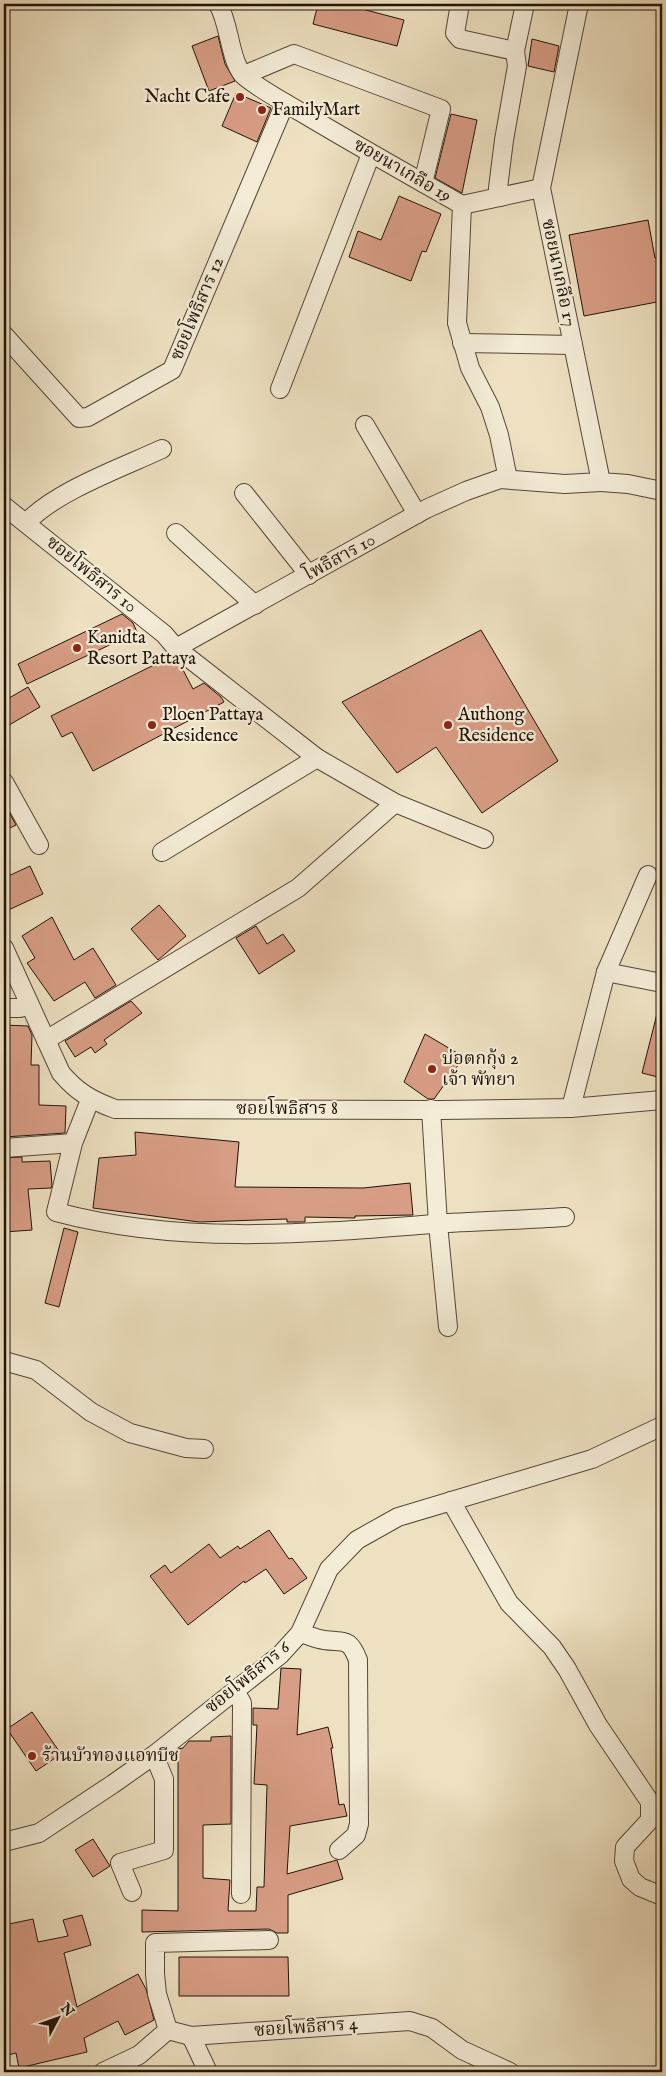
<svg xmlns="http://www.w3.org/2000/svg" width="666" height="2076" font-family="'IM FELL English','Noto Serif Thai',serif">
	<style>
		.building { fill: #d89d85; stroke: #201408 }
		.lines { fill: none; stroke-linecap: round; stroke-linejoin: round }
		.minor-casing { stroke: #544736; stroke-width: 20 }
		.minor { stroke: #f4ecd7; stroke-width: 18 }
		.poi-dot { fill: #8f2418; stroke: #f4ecd7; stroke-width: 2 }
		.labels { text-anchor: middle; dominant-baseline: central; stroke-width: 4.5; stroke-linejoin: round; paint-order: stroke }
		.poi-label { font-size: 18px; fill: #201408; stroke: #f4ecd7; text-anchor: start }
		.street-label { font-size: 18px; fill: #201408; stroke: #f4ecd7 }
	</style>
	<rect width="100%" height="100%" fill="#eee1c2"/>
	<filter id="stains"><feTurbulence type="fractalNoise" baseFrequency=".004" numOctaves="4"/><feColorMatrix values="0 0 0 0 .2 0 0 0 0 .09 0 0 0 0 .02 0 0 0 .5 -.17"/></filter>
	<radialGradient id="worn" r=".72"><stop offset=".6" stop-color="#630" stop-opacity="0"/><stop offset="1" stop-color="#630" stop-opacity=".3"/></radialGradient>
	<g class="building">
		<polygon points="318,4 343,4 404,20 397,46 313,24"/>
		<polygon points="218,36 225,64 235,81 209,91 192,46"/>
		<polygon points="532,39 559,46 554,72 528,66"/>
		<polygon points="236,93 271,108 257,142 222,126"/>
		<polygon points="451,114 477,120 462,193 435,178"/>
		<polygon points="399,196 441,214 426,252 422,251 411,281 349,257 358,231 381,240"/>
		<polygon points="648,220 655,258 662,257 662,301 584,316 569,235"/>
		<polygon points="122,614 133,623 137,632 27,684 18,664"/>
		<polygon points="481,630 558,761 482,813 436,747 397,773 342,702"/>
		<polygon points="170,657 181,666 193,689 204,683 221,697 224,702 93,771 72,732 62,737 51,716"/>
		<polygon points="28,687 40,707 4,728 4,701"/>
		<polygon points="4,803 16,825 4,831"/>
		<polygon points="30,866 43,894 4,912 4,878"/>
		<polygon points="159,905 186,936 158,960 131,929"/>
		<polygon points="52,917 74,960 93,948 116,985 95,998 85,982 54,1001 27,963 35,958 22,936"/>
		<polygon points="256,926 267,944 283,934 295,951 259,974 236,938"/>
		<polygon points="131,1001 142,1013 104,1040 107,1044 95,1053 91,1047 75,1057 65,1041"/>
		<polygon points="658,1010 662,1011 662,1078 642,1073"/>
		<polygon points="4,1025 28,1026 32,1035 31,1065 39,1065 39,1105 66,1106 65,1133 4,1137"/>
		<polygon points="425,1034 464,1057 434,1099 428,1099 404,1082"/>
		<polygon points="135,1132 239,1142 235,1187 363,1188 410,1183 413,1215 355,1216 355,1218 305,1217 305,1222 287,1222 287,1219 199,1222 93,1208 99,1158 136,1155"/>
		<polygon points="22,1157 22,1162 50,1161 52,1185 51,1188 28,1189 32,1230 4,1232 4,1158"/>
		<polygon points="64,1228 78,1232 59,1307 45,1303"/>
		<polygon points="269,1530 289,1559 292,1558 307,1578 284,1594 266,1569 245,1583 244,1581 188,1625 150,1576 165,1565 171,1573 209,1544 220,1558 238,1546 240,1549"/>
		<polygon points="281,1668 301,1669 297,1735 328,1727 333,1748 331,1748 339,1805 344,1804 347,1816 290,1826 287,1874 337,1860 343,1879 288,1895 288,1933 277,1933 269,1929 142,1932 142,1910 178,1911 178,1749 183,1748 189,1741 211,1741 211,1737 231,1736 231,1824 203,1825 203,1878 230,1880 228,1911 256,1911 257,1887 264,1887 267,1785 254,1784 257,1725 253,1725 253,1708 278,1709"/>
		<polygon points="32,1712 61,1754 36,1771 7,1729"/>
		<polygon points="93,1839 110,1866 93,1877 75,1850"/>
		<polygon points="82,1915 91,1945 64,1953 77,2007 138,1974 146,1989 154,2020 125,2035 118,2021 84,2038 87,2052 19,2068 16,2053 4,2056 4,1925 33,1919 38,1942 68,1936 63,1920"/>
		<polygon points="179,1957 288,1957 289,1996 179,1996"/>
	</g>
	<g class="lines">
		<g class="minor-casing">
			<g id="minor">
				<path d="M 218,4 C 230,24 229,58 243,75 C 253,85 290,106 304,114 C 356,145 409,175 462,205 L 457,323 L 470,368 L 490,407 L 499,435 L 508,479"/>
				<polyline points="460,4 455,33 460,39 515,51"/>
				<polyline points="579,4 541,188 601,482 628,484 662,491"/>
				<polyline points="244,75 294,54 441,109 423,183"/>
				<polyline points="500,197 498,188 504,140 517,66 515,51 525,4"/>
				<polyline points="462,205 541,188"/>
				<polyline points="4,335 79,418 88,417 172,370 285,103"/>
				<polyline points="462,343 573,345"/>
				<polyline points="280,389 371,154"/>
				<polyline points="365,425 417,514"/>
				<polyline points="244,493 309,575"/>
				<polyline points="4,506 164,634 176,648 317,758 395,803 484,839"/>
				<path d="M 26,523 C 56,491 121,468 162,449"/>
				<polyline points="176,533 255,605"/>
				<polyline points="176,648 426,509 466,491 500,479 565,484 601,482"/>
				<polyline points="4,782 39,845"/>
				<polyline points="162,852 317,758"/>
				<path d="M 4,948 L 61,1073 C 77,1092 91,1100 115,1109 L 441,1110 L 571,1108 L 662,1100"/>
				<polyline points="606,972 662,983"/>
				<polyline points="4,1008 20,1008 29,1005"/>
				<polyline points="46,1040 298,888 395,803"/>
				<path d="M 90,1100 L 73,1143 L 56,1212 C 180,1245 307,1234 433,1224 C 477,1221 521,1220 565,1217"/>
				<polyline points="571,1108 606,972 648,875"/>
				<polyline points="431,1109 438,1224 448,1327"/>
				<polyline points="4,1148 73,1143"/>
				<polyline points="4,1361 36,1370 91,1412 130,1433 186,1448 204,1449"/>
				<polyline points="451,1501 509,1603 552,1647 567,1669 598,1725 650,1802 650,1820 625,1847 624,1861 631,1879 640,1887 662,1896"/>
				<path d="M 300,1633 C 308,1635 316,1639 324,1640 C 345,1643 349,1637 358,1660 L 359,1824 L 356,1835 L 339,1850"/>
				<polyline points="235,1691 242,1703 241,1894"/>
				<polyline points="4,1842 39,1833 113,1784 154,1755 280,1655 300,1633 329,1569 357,1540 398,1517 592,1459 662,1426"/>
				<polyline points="132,1892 120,1863 164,1850 164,1779 154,1755"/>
				<polyline points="168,2030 157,1994 155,1974 155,1943 269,1940"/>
				<polyline points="191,2036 208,2072"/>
				<polyline points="103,2072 139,2055 168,2030 191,2036 410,2021 432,2028 462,2050 510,2072"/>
			</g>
		</g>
		<use href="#minor" class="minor"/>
	</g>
	<g class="poi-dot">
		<circle cx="240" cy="97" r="5"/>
		<circle cx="262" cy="110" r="5"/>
		<circle cx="77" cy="648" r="5"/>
		<circle cx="152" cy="725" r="5"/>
		<circle cx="448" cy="725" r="5"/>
		<circle cx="432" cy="1069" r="5"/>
		<circle cx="32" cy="1756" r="5"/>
	</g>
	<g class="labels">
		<g class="poi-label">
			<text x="230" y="97" text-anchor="end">Nacht Cafe</text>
			<text x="272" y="110">FamilyMart</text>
			<text x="87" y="638">Kanidta<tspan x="87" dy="21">Resort Pattaya</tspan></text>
			<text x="162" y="715">Ploen Pattaya<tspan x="162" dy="21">Residence</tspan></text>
			<text x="458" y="715">Authong<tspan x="458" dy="21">Residence</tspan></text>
			<text x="442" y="1059">บ่อตกกุ้ง 2<tspan x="442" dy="21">เจ้า พัทยา</tspan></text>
			<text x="42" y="1756">ร้านบัวทองแอทบีช</text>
		</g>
		<g class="street-label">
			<text transform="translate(402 171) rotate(30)">ซอยนาเกลือ 19</text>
			<text transform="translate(558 273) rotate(78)">ซอยนาเกลือ 17</text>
			<text transform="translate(198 309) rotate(-67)">ซอยโพธิสาร 12</text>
			<text transform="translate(340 558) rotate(-29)">โพธิสาร 10</text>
			<text transform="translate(91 575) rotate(39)">ซอยโพธิสาร 10</text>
			<text x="287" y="1109">ซอยโพธิสาร 8</text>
			<text transform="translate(248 1678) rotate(-39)">ซอยโพธิสาร 6</text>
			<text transform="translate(306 2028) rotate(-4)">ซอยโพธิสาร 4</text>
		</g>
	</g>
	<rect width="666" height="2076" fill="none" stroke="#eee1c2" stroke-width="20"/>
	<rect x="5" y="5" width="656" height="2066" fill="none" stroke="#201408" stroke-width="2.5"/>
	<rect x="10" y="10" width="646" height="2056" fill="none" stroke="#201408"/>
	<g transform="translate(58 2018) rotate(49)" stroke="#f4ecd7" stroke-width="4" paint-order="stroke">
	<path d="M0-4L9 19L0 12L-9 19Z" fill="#201408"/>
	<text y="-8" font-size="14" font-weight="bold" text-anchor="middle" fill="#201408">N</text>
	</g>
	<rect width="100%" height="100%" filter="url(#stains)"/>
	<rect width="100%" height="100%" fill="url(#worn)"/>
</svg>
